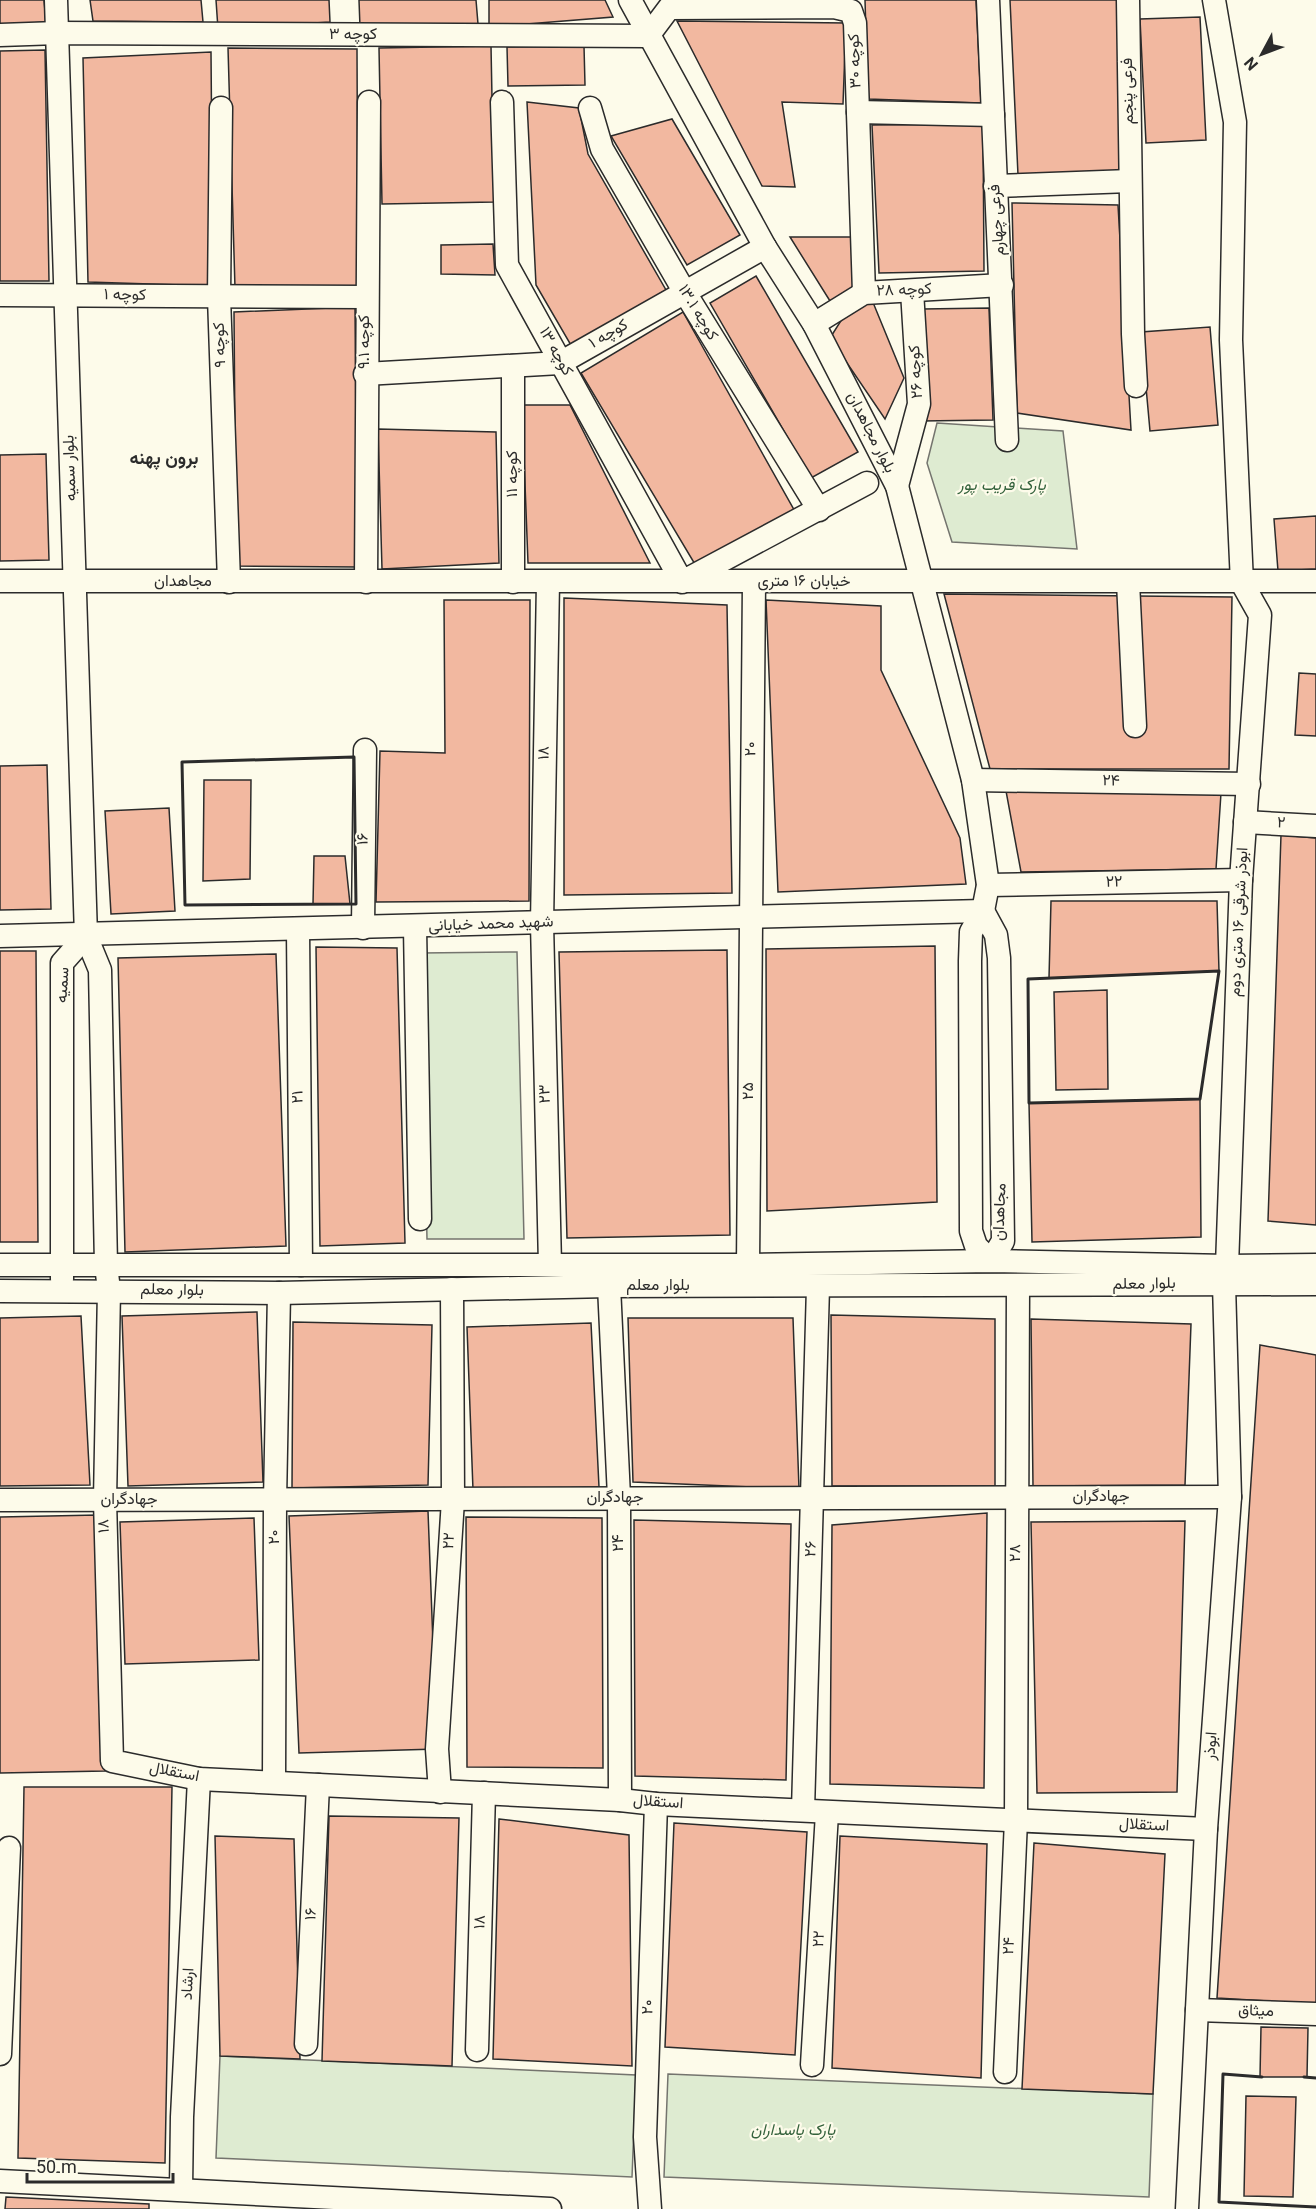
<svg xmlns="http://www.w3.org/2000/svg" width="1316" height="2209" font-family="Georgia,Vazirmatn,serif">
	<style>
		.green { fill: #deebd1; stroke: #74746e; stroke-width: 1.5 }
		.building { fill: #f2b8a0; stroke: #2b2b2b; stroke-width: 1.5 }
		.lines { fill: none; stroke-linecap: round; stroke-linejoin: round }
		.minor-casing { stroke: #2b2b2b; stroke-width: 25 }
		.minor { stroke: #fdfbea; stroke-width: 22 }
		.wall { stroke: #2b2b2b; stroke-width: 3 }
		.labels { text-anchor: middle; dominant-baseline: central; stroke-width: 4.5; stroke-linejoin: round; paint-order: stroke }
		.street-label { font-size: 16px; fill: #2b2b2b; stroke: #fdfbea }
		.park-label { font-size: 16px; font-style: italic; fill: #34623c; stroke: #fdfbea }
		.neighbourhood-label { font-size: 18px; font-weight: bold; fill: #2b2b2b; stroke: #fdfbea }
	</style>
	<rect width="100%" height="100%" fill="#fdfbea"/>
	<g class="green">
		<polygon points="937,423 1063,431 1077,549 952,542 927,463"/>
		<polygon points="517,952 524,1239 427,1239 421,953"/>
		<polygon points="220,2056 636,2075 632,2177 216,2158"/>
		<polygon points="668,2074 1153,2094 1149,2197 664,2177"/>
	</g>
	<g class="building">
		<polygon points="0,0 44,0 46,22 0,25"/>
		<polygon points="90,0 201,0 203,22 93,21"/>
		<polygon points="216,0 329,0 330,22 218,29"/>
		<polygon points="359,0 476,0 478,24 360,27"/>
		<polygon points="489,0 605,0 613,17 489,27"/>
		<polygon points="865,0 976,0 981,103 868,99"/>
		<polygon points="1010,0 1117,0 1122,172 1018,175"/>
		<polygon points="1200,17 1206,140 1146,143 1140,19"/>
		<polygon points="677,21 846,23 843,104 782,102 795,187 762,186"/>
		<polygon points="491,46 494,202 382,204 379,48"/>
		<polygon points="584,46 585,85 508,86 507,47"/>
		<polygon points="228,48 357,49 358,291 235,288"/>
		<polygon points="45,50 49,281 0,281 0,51"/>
		<polygon points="211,52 213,286 88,282 83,58"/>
		<polygon points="527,102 579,108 588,154 666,290 572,347 536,285"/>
		<polygon points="672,119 740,235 687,265 611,136"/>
		<polygon points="983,124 984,271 879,273 872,125"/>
		<polygon points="1012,203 1118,205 1131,430 1017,413"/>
		<polygon points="790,237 851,237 855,290 830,301"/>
		<polygon points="493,244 495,275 441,274 441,245"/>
		<polygon points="756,276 858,452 811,478 710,303"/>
		<polygon points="872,300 904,378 885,419 830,338 842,319"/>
		<polygon points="355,307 357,567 236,566 234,312"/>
		<polygon points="989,308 993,420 921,421 923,309"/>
		<polygon points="683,312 797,515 696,566 581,373"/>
		<polygon points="1210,327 1218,425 1150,431 1141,332"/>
		<polygon points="522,405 570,405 650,563 528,563"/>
		<polygon points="378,429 496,432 499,563 382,569"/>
		<polygon points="46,454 49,560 0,561 0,455"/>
		<polygon points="1316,516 1316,569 1278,571 1274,519"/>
		<polygon points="944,594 1232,597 1229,769 990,769"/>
		<polygon points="564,598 727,605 732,893 564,895"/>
		<polygon points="444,600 530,600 529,901 376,902 380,751 445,753"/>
		<polygon points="766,600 881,606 881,670 960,838 966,884 778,892"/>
		<polygon points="1299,673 1316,674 1316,736 1295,735"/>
		<polygon points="47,765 51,909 0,910 0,766"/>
		<polygon points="204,780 251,780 250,879 203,881"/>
		<polygon points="1006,791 1221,793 1216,869 1021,872"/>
		<polygon points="169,808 175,911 111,914 105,811"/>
		<polygon points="1281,835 1316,838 1316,1225 1268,1221"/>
		<polygon points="314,856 345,856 350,904 313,904"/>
		<polygon points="1051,901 1217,901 1219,971 1049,978"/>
		<polygon points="935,946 937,1202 767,1211 766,949"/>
		<polygon points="316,947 397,948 405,1243 320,1246"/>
		<polygon points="727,950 730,1235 567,1238 559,952"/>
		<polygon points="0,951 36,951 38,1242 0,1242"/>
		<polygon points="276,954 286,1246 125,1252 118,958"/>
		<polygon points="1107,990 1108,1089 1056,1090 1054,992"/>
		<polygon points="1200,1099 1201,1237 1032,1242 1029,1103"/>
		<polygon points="257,1312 263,1482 128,1486 122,1316"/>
		<polygon points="831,1315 995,1319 995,1486 832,1486"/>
		<polygon points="81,1316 90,1485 0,1486 0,1318"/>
		<polygon points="628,1318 793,1318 799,1489 633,1482"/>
		<polygon points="1031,1319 1191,1324 1185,1485 1033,1486"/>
		<polygon points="293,1322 432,1325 428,1485 292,1488"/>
		<polygon points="591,1323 599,1487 473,1490 467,1327"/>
		<polygon points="1260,1345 1316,1355 1316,2004 1217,1998"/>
		<polygon points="428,1511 437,1749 299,1753 289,1516"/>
		<polygon points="987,1513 984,1788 830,1784 832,1525"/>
		<polygon points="98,1515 105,1771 0,1773 0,1517"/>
		<polygon points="466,1517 602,1518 603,1768 467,1767"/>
		<polygon points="254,1518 259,1660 125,1664 120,1522"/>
		<polygon points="634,1520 791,1524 786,1780 635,1776"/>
		<polygon points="1185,1521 1177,1792 1037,1793 1031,1522"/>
		<polygon points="24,1787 172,1787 165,2163 18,2158"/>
		<polygon points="329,1816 459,1818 452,2066 322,2061"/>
		<polygon points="499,1819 629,1835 632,2066 493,2059"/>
		<polygon points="674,1823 807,1832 795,2055 665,2047"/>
		<polygon points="215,1836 294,1839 300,2059 220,2056"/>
		<polygon points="840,1836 987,1844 981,2078 832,2068"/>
		<polygon points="1034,1843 1165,1854 1153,2094 1022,2089"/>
		<polygon points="1261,2027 1308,2028 1307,2077 1260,2077"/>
		<polygon points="1246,2096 1296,2097 1293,2197 1244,2196"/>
		<polygon points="6,2197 149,2204 149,2209 5,2209"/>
	</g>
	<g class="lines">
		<g class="minor-casing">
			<g id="minor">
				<polyline points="56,0 86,936 100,970 106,1265 109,1290 105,1500 112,1761 199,1779 620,1800 656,1804 1206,1829"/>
				<polyline points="630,0 765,247 814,324 897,486 973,780 988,885 983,911 971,932 970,961 971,1231 976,1246 991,1261"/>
				<polyline points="988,0 1007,440"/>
				<polyline points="1128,0 1133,334 1136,386"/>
				<polyline points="0,35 58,33 648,36 669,8 834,7 851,11 855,23 864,293"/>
				<polyline points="502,102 507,265 682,582 867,483"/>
				<polyline points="221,108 219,297 229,582"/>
				<polyline points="590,108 602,149 684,291 819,510"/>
				<polyline points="858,112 993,115"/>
				<polyline points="995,186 1130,181"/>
				<polyline points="0,295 365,297"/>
				<polyline points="814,324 864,293 1002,285"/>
				<polyline points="365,374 560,363 765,247"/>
				<polyline points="897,486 919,404 912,291"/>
				<polyline points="0,581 1316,581"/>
				<polyline points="366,582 369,102"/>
				<polyline points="513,582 513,366"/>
				<polyline points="548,582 542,923 550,1265"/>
				<polyline points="1128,582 1135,726"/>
				<polyline points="973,780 1249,784"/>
				<polyline points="1245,822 1316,826"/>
				<polyline points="988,885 1241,880"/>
				<polyline points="983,911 996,935 999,958 1003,1241 991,1261"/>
				<polyline points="415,927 420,1219"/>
				<polyline points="363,928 365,750"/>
				<polyline points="298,930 301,1265"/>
				<polyline points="0,936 983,911"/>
				<polyline points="0,1265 748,1265 991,1261 1227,1266 1316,1265"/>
				<polyline points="748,1265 754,582"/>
				<polyline points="62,1279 62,963 86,936"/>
				<polyline points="609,1286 619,1497 620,1800"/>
				<polyline points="0,1291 279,1293 609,1286 1316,1284"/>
				<polyline points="0,1500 1230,1497"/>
				<polyline points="274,1782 275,1501 279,1293"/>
				<polyline points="440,1792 437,1749 453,1500 452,1289"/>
				<polyline points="803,1810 818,1287"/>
				<polyline points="1197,2010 1316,2014"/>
				<polyline points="306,2044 318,1785"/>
				<polyline points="477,2050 484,1793"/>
				<polyline points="0,2054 9,1848"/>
				<polyline points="812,2065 827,1813"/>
				<polyline points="1005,2072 1016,1820 1018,1286"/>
				<polyline points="0,2181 550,2209"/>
				<polyline points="181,2189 182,2117 199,1779"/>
				<polyline points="650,2209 645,2137 656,1804"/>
				<polyline points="1187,2209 1206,1829 1230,1497 1224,1284 1227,1266 1241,880 1260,615 1242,583 1231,340 1235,122 1214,0"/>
			</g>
		</g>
		<use href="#minor" class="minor"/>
		<g class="wall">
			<polygon points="354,757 356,904 185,905 182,762"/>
			<polygon points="1219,971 1200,1099 1029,1103 1028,979"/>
			<polyline points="1262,2077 1223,2074 1219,2202 1316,2207"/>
			<polyline points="1304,2077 1316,2078"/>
		</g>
	</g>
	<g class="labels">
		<g class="street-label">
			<text x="353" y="35">کوچه ۳</text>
			<text transform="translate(856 61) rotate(-92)">کوچه ۳۰</text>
			<text transform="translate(1129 91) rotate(-91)">فرعی پنجم</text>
			<text transform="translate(998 220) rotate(-94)">فرعی چهارم</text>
			<text transform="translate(904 291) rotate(-2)">کوچه ۲۸</text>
			<text transform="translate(125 296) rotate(1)">کوچه ۱</text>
			<text transform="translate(697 313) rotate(59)">کوچه ۱۳.۱</text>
			<text transform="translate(609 335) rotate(-30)">کوچه ۱</text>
			<text transform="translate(365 342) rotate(-90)">کوچه ۹.۱</text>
			<text transform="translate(221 345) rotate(-92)">کوچه ۹</text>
			<text transform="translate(555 352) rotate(61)">کوچه ۱۳</text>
			<text transform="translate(917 372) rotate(-93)">کوچه ۲۶</text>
			<text transform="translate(870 433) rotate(63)">بلوار مجاهدان</text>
			<text transform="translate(71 468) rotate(-92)">بلوار سمیه</text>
			<text transform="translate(513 474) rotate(-90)">کوچه ۱۱</text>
			<text x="183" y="582">مجاهدان</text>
			<text x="804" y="582">خیابان ۱۶ متری</text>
			<text transform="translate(752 749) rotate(-89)">۲۰</text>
			<text transform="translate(545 753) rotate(-89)">۱۸</text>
			<text transform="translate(1111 782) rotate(1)">۲۴</text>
			<text transform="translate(1281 824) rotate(3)">۲</text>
			<text transform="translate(364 839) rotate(-89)">۱۶</text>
			<text transform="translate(1114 883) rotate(-1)">۲۲</text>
			<text transform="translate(1240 922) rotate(-87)">ابوذر شرقی ۱۶ متری دوم</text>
			<text transform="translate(491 925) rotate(-2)">شهید محمد خیابانی</text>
			<text transform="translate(64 985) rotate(-86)">سمیه</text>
			<text transform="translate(749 1091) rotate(-90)">۲۵</text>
			<text transform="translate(546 1094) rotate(-91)">۲۳</text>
			<text transform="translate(299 1097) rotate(-91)">۲۱</text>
			<text transform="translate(1001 1212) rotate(-88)">مجاهدان</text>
			<text transform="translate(1144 1285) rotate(-1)">بلوار معلم</text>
			<text x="658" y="1286">بلوار معلم</text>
			<text transform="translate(172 1291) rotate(1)">بلوار معلم</text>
			<text x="1101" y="1497">جهادگران</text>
			<text x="615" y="1498">جهادگران</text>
			<text x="129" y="1500">جهادگران</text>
			<text transform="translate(105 1526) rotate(-92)">۱۸</text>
			<text transform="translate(275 1537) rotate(-90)">۲۰</text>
			<text transform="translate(450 1541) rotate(-86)">۲۲</text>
			<text transform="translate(619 1543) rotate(-90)">۲۴</text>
			<text transform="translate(812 1549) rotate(-88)">۲۶</text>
			<text transform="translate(1016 1553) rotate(-90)">۲۸</text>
			<text transform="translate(1212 1746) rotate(-86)">ابوذر</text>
			<text transform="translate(174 1773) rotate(11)">استقلال</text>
			<text transform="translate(658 1803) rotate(4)">استقلال</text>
			<text transform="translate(1144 1826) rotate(3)">استقلال</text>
			<text transform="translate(312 1914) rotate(-87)">۱۶</text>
			<text transform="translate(481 1922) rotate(-88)">۱۸</text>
			<text transform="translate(820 1939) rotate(-87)">۲۲</text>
			<text transform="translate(1010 1946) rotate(-87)">۲۴</text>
			<text transform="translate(189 1984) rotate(-87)">ارشاد</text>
			<text transform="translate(649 2007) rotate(-88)">۲۰</text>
			<text transform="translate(1256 2012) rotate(2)">میثاق</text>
		</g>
		<g class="park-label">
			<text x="1002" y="486">پارک قریب پور</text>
			<text x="793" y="2131">پارک پاسداران</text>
		</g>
		<g class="neighbourhood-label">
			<text x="164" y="460">برون پهنه</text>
		</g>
	</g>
	<g transform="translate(1262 54) rotate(229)" stroke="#fdfbea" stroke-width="4.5" paint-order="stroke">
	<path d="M0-4.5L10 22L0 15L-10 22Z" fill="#2b2b2b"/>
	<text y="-9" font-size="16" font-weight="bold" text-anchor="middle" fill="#2b2b2b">N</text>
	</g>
	<path d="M27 2173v9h146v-9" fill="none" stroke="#2b2b2b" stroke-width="3"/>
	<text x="36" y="2173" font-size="18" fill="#2b2b2b" stroke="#fdfbea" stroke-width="4.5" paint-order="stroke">50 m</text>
</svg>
